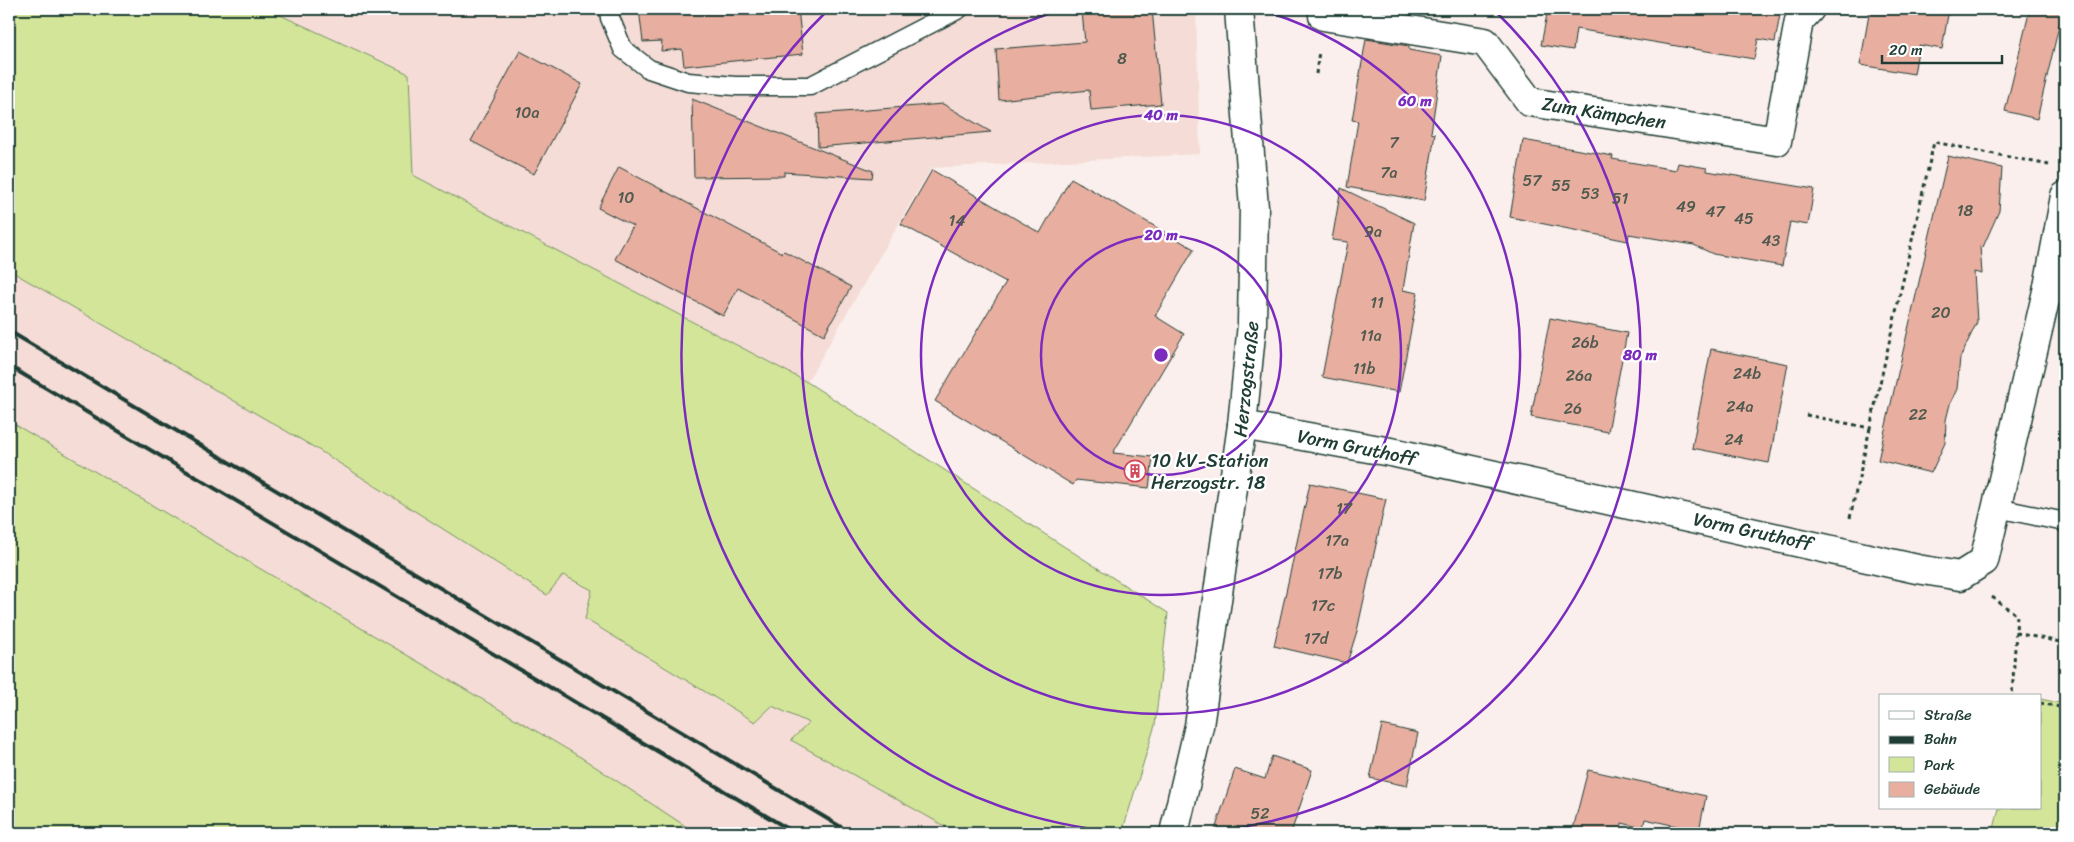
<svg xmlns="http://www.w3.org/2000/svg" width="2074" height="842" font-family="Sriracha,sans-serif">
	<style>
		.built { fill: #f5dcd6 }
		.green { fill: #d2e599; stroke: #789166 }
		.building { fill: #e8afa1; stroke: #1f3d34 }
		.lines { fill: none; stroke-linecap: round; stroke-linejoin: round }
		.lane-casing { stroke: #1f3d34; stroke-width: 21 }
		.street-casing { stroke: #1f3d34; stroke-width: 31 }
		.secondary-casing { stroke: #1f3d34; stroke-width: 31 }
		.path { stroke: #1f3d34; stroke-width: 3; stroke-dasharray: 4 4; stroke-linecap: butt }
		.lane { stroke: #fff; stroke-width: 18 }
		.street { stroke: #fff; stroke-width: 28 }
		.secondary { stroke: #fff; stroke-width: 28 }
		.rail { stroke: #1f3d34; stroke-width: 4 }
		.ring { fill: none; stroke: #7b2cbf; stroke-width: 2.5 }
		.labels { text-anchor: middle; dominant-baseline: central; stroke-width: 4.5; stroke-linejoin: round; paint-order: stroke }
		.number-label { font-size: 16px; fill: #515a4f }
		.street-label { font-size: 19px; fill: #1f3d34; stroke: #fff }
		.poi-label { font-size: 19px; fill: #1f3d34; stroke: #fff; text-anchor: start }
		.centre { fill: #7b2cbf; stroke: #fff; stroke-width: 2.5 }
		.ring-label { font-size: 15px; text-anchor: middle; font-weight: bold; fill: #7b2cbf; stroke: #fff; stroke-width: 4.5; stroke-linejoin: round; paint-order: stroke }
	</style>
	<rect width="100%" height="100%" fill="#faefec"/>
	<filter id="ink" filterUnits="userSpaceOnUse"><feTurbulence type="fractalNoise" baseFrequency=".02" numOctaves="2"/><feDisplacementMap in="SourceGraphic" scale="10" xChannelSelector="R" yChannelSelector="G"/><feConvolveMatrix kernelMatrix="1 2 1 2 8 2 1 2 1" color-interpolation-filters="sRGB"/></filter>
	<g filter="url(#ink)">
		<g class="built">
			<polygon points="267,9 1196,9 1200,154 931,168 807,382 413,175 409,74"/>
			<polygon points="9,269 593,579 1011,833 655,833 605,802 581,758 9,421"/>
		</g>
		<g class="green">
			<polygon points="9,9 267,9 409,74 413,175 807,382 1168,613 1155,725 1122,833 957,833 791,740 809,723 772,706 755,722 585,619 592,590 563,575 547,595 317,449 9,270"/>
			<polygon points="9,421 582,758 696,833 9,833"/>
			<polygon points="2040,699 2065,704 2065,833 1993,833 1999,808 2040,808"/>
		</g>
		<g class="building">
			<polygon points="639,9 798,9 803,54 684,66 682,49 661,51 662,41 643,42"/>
			<polygon points="1119,9 1152,9 1161,104 1091,110 1089,90 999,100 996,49 1085,42 1082,12"/>
			<polygon points="1548,9 1781,9 1775,42 1758,39 1754,59 1576,29 1573,50 1541,45"/>
			<polygon points="1870,9 1949,9 1942,49 1919,45 1914,74 1860,65"/>
			<polygon points="2030,9 2063,9 2037,119 2005,111"/>
			<polygon points="1366,39 1409,46 1409,50 1442,56 1431,133 1435,134 1424,201 1347,187 1358,121 1352,120"/>
			<polygon points="520,51 582,84 534,174 471,141"/>
			<polygon points="692,99 873,171 872,178 784,172 784,176 694,177"/>
			<polygon points="943,104 991,132 818,147 817,114"/>
			<polygon points="1523,140 1613,156 1612,159 1676,170 1678,163 1707,168 1707,171 1814,189 1808,225 1790,222 1782,266 1713,254 1694,245 1629,234 1628,241 1510,217"/>
			<polygon points="1948,156 2002,168 1999,211 1983,247 1980,246 1982,274 1974,272 1977,322 1960,358 1957,389 1950,404 1946,420 1945,443 1931,473 1878,460"/>
			<polygon points="619,167 782,253 784,251 851,287 824,335 738,288 723,316 615,259 633,226 598,208"/>
			<polygon points="932,170 1040,233 1071,178 1194,249 1155,316 1184,334 1113,453 1153,457 1149,488 1076,480 1073,485 935,401 1006,282 901,224"/>
			<polygon points="1341,188 1414,223 1403,290 1418,293 1399,392 1322,377 1348,242 1332,240"/>
			<polygon points="1550,318 1627,333 1608,432 1531,417"/>
			<polygon points="1711,349 1788,364 1769,463 1692,448"/>
			<polygon points="1310,483 1386,499 1357,631 1347,663 1274,646"/>
			<polygon points="1382,725 1418,733 1407,786 1370,778"/>
			<polygon points="1272,756 1312,770 1291,833 1214,833 1235,769 1265,779"/>
			<polygon points="1588,770 1706,796 1699,831 1645,819 1643,828 1622,823 1621,833 1572,833"/>
		</g>
		<g class="lines">
			<g class="lane-casing">
				<g id="lane">
					<polyline points="609,9 610,18 623,49 649,69 688,82 735,86 810,86 959,9"/>
					<polyline points="1997,508 2065,522"/>
				</g>
			</g>
			<g class="street-casing">
				<g id="street">
					<polyline points="1324,9 1323,16 1485,42 1530,102 1777,141 1799,21 1810,9"/>
					<polyline points="2048,287 2065,196"/>
					<polyline points="1242,425 1396,453 1917,569 1960,576 1984,561 2048,287 2065,291"/>
				</g>
			</g>
			<g class="secondary-casing">
				<polyline id="secondary" points="1174,833 1199,726 1242,425 1252,324 1254,208 1239,9"/>
			</g>
			<g class="path">
				<polyline points="1316,74 1319,51"/>
				<polyline points="1806,415 1870,428 1934,142 2049,165"/>
				<polyline points="1850,518 1870,428"/>
				<polyline points="1992,597 2017,615 2012,696"/>
				<polyline points="2016,633 2065,643"/>
				<polyline points="2040,703 2065,708"/>
			</g>
			<use href="#lane" class="lane"/>
			<use href="#street" class="street"/>
			<use href="#secondary" class="secondary"/>
			<g class="rail">
				<polyline points="9,331 851,833"/>
				<polyline points="9,366 795,833"/>
			</g>
		</g>
	</g>
	<g class="ring">
		<circle cx="1161" cy="355" r="120"/>
		<circle cx="1161" cy="355" r="240"/>
		<path d="M1257 9A359 359 0 1 1 1065 9"/>
		<path d="M1132 833A479 479 0 0 1 828 10M1494 10A479 479 0 0 1 1190 833"/>
	</g>
	<defs>
		<g id="building-ring" transform="scale(1.125)"><circle r="9.5" fill="#fff" stroke="#d1495b" stroke-width="1.5"/><path d="M-4-6H4V6H1V3H-1V6H-4ZM-2.5-4.3h1.7v1.8h-1.7ZM.8-4.3h1.7v1.8H.8ZM-2.5-1h1.7V.8h-1.7ZM.8-1h1.7V.8H.8Z" fill="#d1495b"/></g>
	</defs>
	<g fill-rule="evenodd">
		<use href="#building-ring" x="1135" y="471"/>
	</g>
	<g class="labels">
		<g class="number-label">
			<text x="1122" y="58">8</text>
			<text x="527" y="112">10a</text>
			<text x="1394" y="142">7</text>
			<text x="1389" y="172">7a</text>
			<text x="1532" y="180">57</text>
			<text x="1561" y="185">55</text>
			<text x="1590" y="193">53</text>
			<text x="626" y="197">10</text>
			<text x="1620" y="198">51</text>
			<text x="1686" y="206">49</text>
			<text x="1965" y="210">18</text>
			<text x="1715" y="211">47</text>
			<text x="1744" y="218">45</text>
			<text x="957" y="220">14</text>
			<text x="1373" y="231">9a</text>
			<text x="1771" y="240">43</text>
			<text x="1377" y="302">11</text>
			<text x="1941" y="312">20</text>
			<text x="1371" y="335">11a</text>
			<text x="1585" y="342">26b</text>
			<text x="1364" y="368">11b</text>
			<text x="1747" y="373">24b</text>
			<text x="1579" y="375">26a</text>
			<text x="1740" y="406">24a</text>
			<text x="1573" y="408">26</text>
			<text x="1918" y="414">22</text>
			<text x="1734" y="439">24</text>
			<text x="1344" y="508">17</text>
			<text x="1337" y="540">17a</text>
			<text x="1330" y="573">17b</text>
			<text x="1323" y="605">17c</text>
			<text x="1316" y="638">17d</text>
			<text x="1260" y="813">52</text>
		</g>
		<g class="street-label">
			<text transform="translate(1604 113) rotate(9)">Zum Kämpchen</text>
			<text transform="translate(1246 379) rotate(-84)">Herzogstraße</text>
			<text transform="translate(1357 447) rotate(11)">Vorm Gruthoff</text>
			<text transform="translate(1753 531) rotate(12)">Vorm Gruthoff</text>
		</g>
		<g class="poi-label">
			<text x="1151" y="460">10 kV-Station<tspan x="1151" dy="22">Herzogstr. 18</tspan></text>
		</g>
	</g>
	<circle cx="1161" cy="355" r="8" class="centre"/>
	<g class="ring-label">
		<text x="1415" y="106">60 m</text>
		<text x="1161" y="120">40 m</text>
		<text x="1161" y="240">20 m</text>
		<text x="1640" y="360">80 m</text>
	</g>
	<rect width="2074" height="842" fill="none" stroke="#fff" stroke-width="30"/>
	<rect x="15" y="15" width="2044" height="812" fill="none" stroke="#1f3d34" stroke-width="2" filter="url(#ink)"/>
	<rect x="1879" y="694" width="162" height="115" fill="#ffffff" stroke="#a5b1ae"/>
	<rect x="1889" y="711" width="25" height="8" fill="#ffffff" stroke="#a5b1ae"/>
	<text x="1924" y="720" font-size="15" fill="#1f3d34">Straße</text>
	<rect x="1889" y="736" width="25" height="8" fill="#1f3d34" stroke="#a5b1ae"/>
	<text x="1924" y="744" font-size="15" fill="#1f3d34">Bahn</text>
	<rect x="1889" y="757" width="25" height="15" fill="#d2e599" stroke="#a5b1ae"/>
	<text x="1924" y="770" font-size="15" fill="#1f3d34">Park</text>
	<rect x="1889" y="782" width="25" height="15" fill="#e8afa1" stroke="#a5b1ae"/>
	<text x="1924" y="794" font-size="15" fill="#1f3d34">Gebäude</text>
	<path d="M1882 55v8h120v-8" fill="none" stroke="#1f3d34" stroke-width="2.5"/>
	<text x="1889" y="55" font-size="15" fill="#1f3d34" stroke="#ffffff" stroke-width="4" paint-order="stroke">20 m</text>
</svg>
